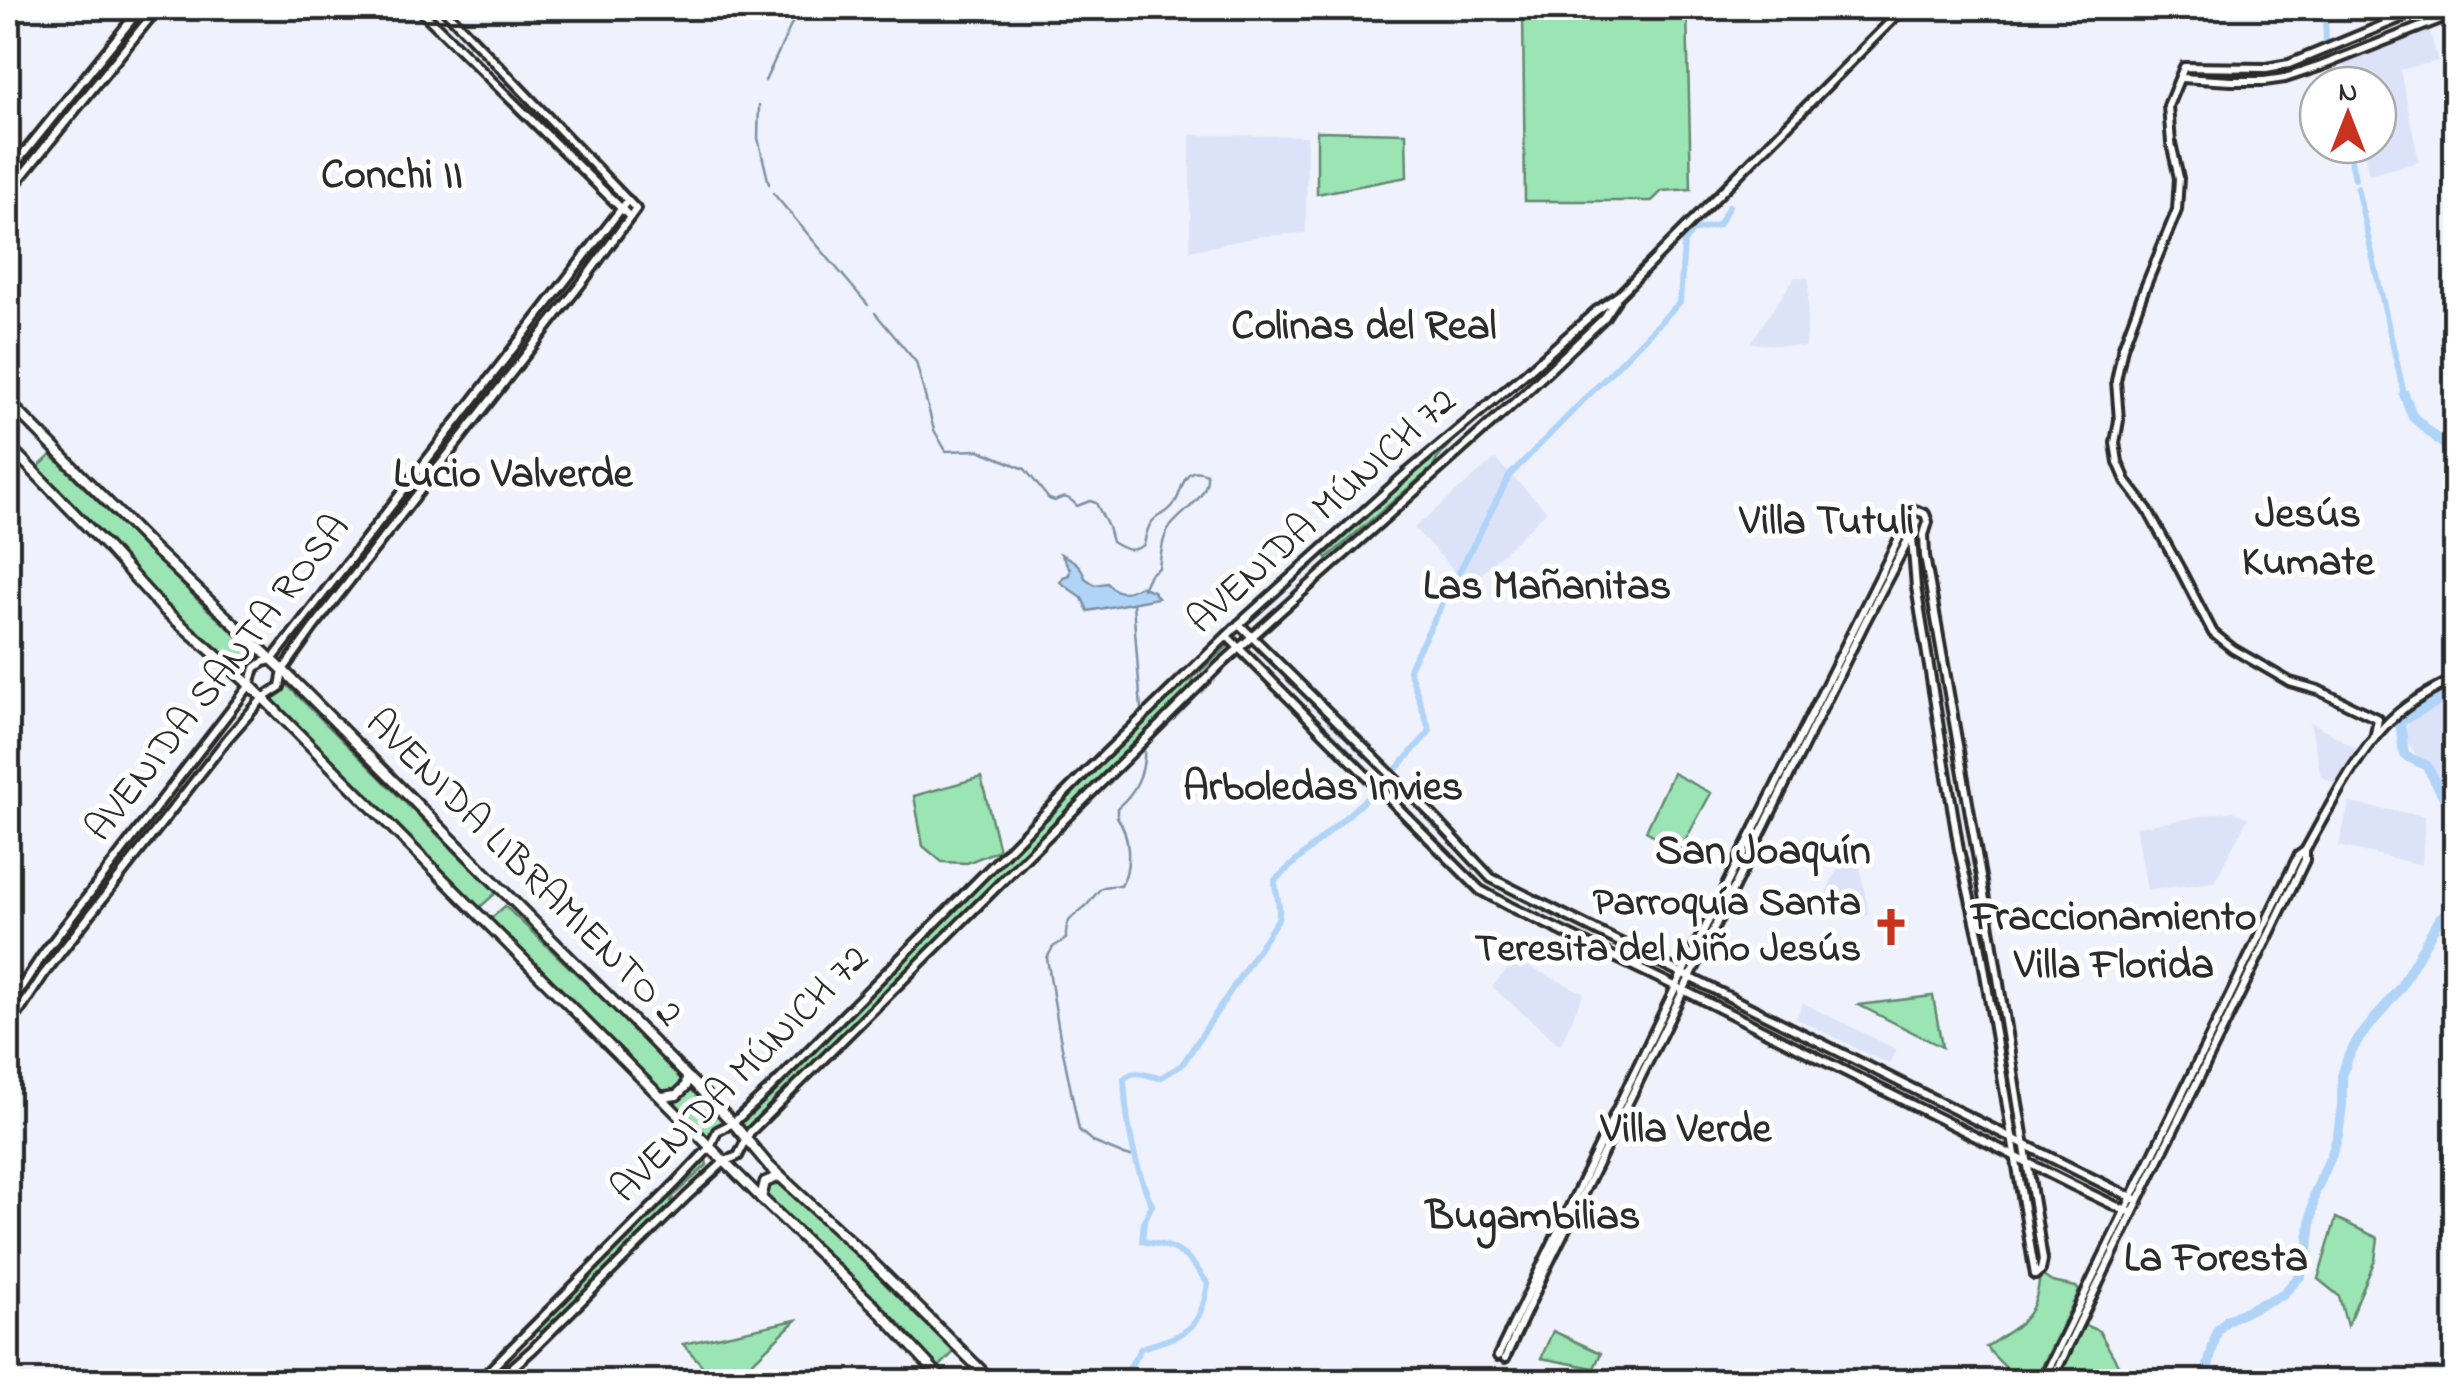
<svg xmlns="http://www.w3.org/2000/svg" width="2463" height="1389" font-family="'Indie Flower',sans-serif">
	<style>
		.built { fill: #dce3f8 }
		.green { fill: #9be4b4; stroke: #638870; stroke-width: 2.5 }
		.water { fill: #b0d3f8; stroke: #7b90a6; stroke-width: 2.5 }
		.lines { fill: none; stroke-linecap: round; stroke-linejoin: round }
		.stream { stroke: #7b90a6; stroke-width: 2.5 }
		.canal { stroke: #b0d3f8; stroke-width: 6 }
		.river { stroke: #b0d3f8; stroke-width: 10 }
		.secondary-casing { stroke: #2b2b2b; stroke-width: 14 }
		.primary-casing { stroke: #2b2b2b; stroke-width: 15 }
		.secondary { stroke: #fff; stroke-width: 6 }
		.primary { stroke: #fff; stroke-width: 8 }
		.labels { text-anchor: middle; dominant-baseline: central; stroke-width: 10; stroke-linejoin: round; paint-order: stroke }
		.street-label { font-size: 40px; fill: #2b2b2b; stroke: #fff }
		.poi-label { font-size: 40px; font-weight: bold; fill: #2b2b2b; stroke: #fff; text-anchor: end }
		.neighbourhood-label { font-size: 42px; font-weight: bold; fill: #2b2b2b; stroke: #fff }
	</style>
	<rect width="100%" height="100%" fill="#eff2fc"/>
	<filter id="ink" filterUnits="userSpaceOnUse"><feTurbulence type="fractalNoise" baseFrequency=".01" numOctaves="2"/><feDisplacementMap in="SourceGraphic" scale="20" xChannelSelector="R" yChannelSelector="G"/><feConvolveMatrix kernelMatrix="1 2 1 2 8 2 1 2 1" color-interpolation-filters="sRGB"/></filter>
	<g filter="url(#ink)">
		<g class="built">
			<polygon points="2429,28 2438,61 2400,70 2419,162 2369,175 2362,145 2378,145 2378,85 2350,85 2344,62"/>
			<polygon points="1190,135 1307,136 1306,233 1262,236 1190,251"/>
			<polygon points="1795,277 1809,278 1806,347 1750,343"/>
			<polygon points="1495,459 1547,511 1469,586 1414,528"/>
			<polygon points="2455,684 2455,807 2402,735 2415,711"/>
			<polygon points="2310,721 2357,749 2334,784 2321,776"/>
			<polygon points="2349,803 2425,816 2422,865 2339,846"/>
			<polygon points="2233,811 2248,818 2214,882 2147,890 2136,827"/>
			<polygon points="1843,858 1859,863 1869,915 1849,919 1819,906"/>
			<polygon points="1515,960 1584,993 1560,1045 1492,987"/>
			<polygon points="1803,1003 1896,1049 1889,1064 1796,1018"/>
		</g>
		<g class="green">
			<polygon points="1523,8 1687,8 1691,189 1662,191 1652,201 1525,201"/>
			<polygon points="1317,131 1406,133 1407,177 1317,194"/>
			<polygon points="1450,438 1451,444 1437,459 1434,466 1327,558 1325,555 1336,545 1340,537"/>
			<polygon points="51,455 205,607 262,658 250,675 153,595 35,470"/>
			<polygon points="1224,641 1228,644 1227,647 1194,677 1190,689 748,1128 744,1127 742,1119"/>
			<polygon points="284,682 496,893 479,908 429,861 270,699"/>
			<polygon points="1673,773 1711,793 1680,850 1646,831"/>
			<polygon points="981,777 999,850 967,863 942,862 923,846 914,796"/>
			<path d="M 505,906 L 680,1073 L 682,1085 C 675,1093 668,1094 659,1091 L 488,921 Z"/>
			<polygon points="1933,996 1942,1047 1859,1005"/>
			<polygon points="689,1087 725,1122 707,1138 672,1102 685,1094"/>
			<polygon points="699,1159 706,1160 707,1165 673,1196 670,1205 548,1326 542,1331 539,1331 537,1325"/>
			<polygon points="779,1180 868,1264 954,1352 938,1368 766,1201 765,1190 767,1182"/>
			<polygon points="2336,1218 2378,1238 2375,1260 2347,1326 2339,1296 2318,1279"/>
			<path d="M 2040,1274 L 2052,1282 L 2076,1287 L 2079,1291 L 2035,1381 C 2015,1381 1999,1361 1986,1347 C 2021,1323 2036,1320 2040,1274 Z"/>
			<polygon points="796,1320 733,1381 716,1381 683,1344"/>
			<polygon points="2084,1325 2099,1331 2120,1368 2145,1381 2057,1381"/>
			<polygon points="1553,1331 1601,1353 1594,1368 1541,1358"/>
		</g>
		<path class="water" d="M 1061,554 C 1073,560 1082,565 1085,578 L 1095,585 L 1107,583 C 1118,595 1126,594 1140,586 L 1153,591 L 1158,598 L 1088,611 L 1082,598 L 1060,582 L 1063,577 L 1069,575 L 1070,569 Z"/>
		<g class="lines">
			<g class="stream">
				<polyline points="765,81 794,19 796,8"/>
				<polyline points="759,105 758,138 769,184"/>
				<polyline points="773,193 868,305"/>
				<path d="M 875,313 L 916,362 L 934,430 L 946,451 L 979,450 L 1025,469 L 1049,499 L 1055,501 C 1066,495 1069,497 1077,506 L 1090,501 L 1096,503 L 1108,527 L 1112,542 C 1125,550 1131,553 1144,545 C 1150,507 1164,522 1176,501 C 1184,486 1183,464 1207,474 C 1209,498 1183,510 1170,527 C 1162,538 1161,554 1159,568 L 1150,574 L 1143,589"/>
				<polyline points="1133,603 1141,710"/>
				<path d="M 1135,1156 L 1127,1156 L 1093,1142 L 1079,1130 L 1060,1037 L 1047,958 L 1053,947 L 1066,939 C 1065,917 1073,918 1087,905 C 1100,891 1097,884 1121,886 C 1132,867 1130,834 1117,817 L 1117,808 C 1136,792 1146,772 1144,746"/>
			</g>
			<g class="canal">
				<polyline points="2325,8 2326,45"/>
				<polyline points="2328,52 2329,59"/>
				<polyline points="2330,66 2334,85"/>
				<polyline points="2348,145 2355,179"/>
				<polyline points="2357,188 2404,394"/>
				<path d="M 1121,1382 L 1141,1348 C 1186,1334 1199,1333 1208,1284 C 1197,1268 1185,1251 1166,1246 C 1158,1244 1150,1243 1142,1241 L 1144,1221 L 1152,1205 C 1134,1166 1126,1122 1124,1079 C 1134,1068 1147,1076 1160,1078 L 1182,1065 L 1278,919 C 1282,907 1275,894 1275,880 L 1386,781 L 1430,731 L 1409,670 L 1410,666 L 1510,475 L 1680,302 L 1684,242 L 1693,231 L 1718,225 L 1729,206"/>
			</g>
			<g class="river">
				<polyline points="2404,394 2413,417 2456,455"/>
				<polyline points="2456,692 2400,721 2404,755 2427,766 2449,806 2449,822 2456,843"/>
				<path d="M 1134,1382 C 1169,1371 1205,1375 1241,1382"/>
				<polyline points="2204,1382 2217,1331 2227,1320 2283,1294 2301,1275 2307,1260 2314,1195 2332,1154 2338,1135 2342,1106 2342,1076 2348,1057 2357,1041 2400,988 2439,919 2456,904"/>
			</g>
			<g class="secondary-casing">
				<g id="secondary">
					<polyline points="418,8 630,217"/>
					<polyline points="2181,78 2232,81 2264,81 2285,78 2321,66 2456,13"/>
					<polyline points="8,173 141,8"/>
					<polyline points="8,193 158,8"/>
					<polyline points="1904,534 1900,524 1905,513 1915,510 1925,514 1928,522 1924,535 1925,556 1992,940 2043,1260 2041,1270 2035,1275"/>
					<polyline points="1912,538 1916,587 1959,850 1980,943 2035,1275"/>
					<polyline points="1239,624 1432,815 1491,878 2138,1201"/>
					<polyline points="1227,636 1480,890 1509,906 1685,991 2072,1185 2126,1211 2133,1212"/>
					<polyline points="2374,739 2378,719 2318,690 2290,682 2233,649 2213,633 2180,569 2147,509 2127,483 2118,462 2115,443 2119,420 2116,381 2123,347 2144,290 2177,210 2179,178 2171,143 2168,106 2184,67 2266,68 2289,64 2425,8"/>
					<polyline points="8,984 22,984"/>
					<polyline points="8,1007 44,953 250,685 255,668 263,662 272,660 628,200"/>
					<polyline points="8,1029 44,974 228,738 263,698 280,687 283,670 313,628 584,280 636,209 443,8"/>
					<polyline points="1498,1356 1682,974 1902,532"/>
					<polyline points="1505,1358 1545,1271 1865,622 1909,538"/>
					<polyline points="478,1382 675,1184 710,1147 717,1131 733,1123 771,1088 1087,771 1239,624 1408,472 1526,373 1596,311 1619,295 1904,8"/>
					<polyline points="496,1382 532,1350 687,1196 725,1161 738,1156 750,1132 1219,666 1524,394 1604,318 1616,300"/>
					<path d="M 2042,1382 L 2298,856 L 2305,851 C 2329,808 2363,740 2402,710 C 2418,697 2437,688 2456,678"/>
					<path d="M 2051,1382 C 2134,1207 2222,1034 2305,860 L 2305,851"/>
					<polyline points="2447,1382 2456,1380"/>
				</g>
			</g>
			<g class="primary-casing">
				<g id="primary">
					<polyline points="8,401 154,549 283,670 612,1000 733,1123 769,1166 868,1258 993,1382"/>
					<polyline points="8,445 106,546 163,609 250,685 761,1198 876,1308 945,1382"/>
					<polyline points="662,1097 677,1095 686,1086 687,1078"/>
					<polyline points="761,1198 765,1182 780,1176"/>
				</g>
			</g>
			<use href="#secondary" class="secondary"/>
			<use href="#primary" class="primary"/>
		</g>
	</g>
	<defs>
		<g id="church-bare" transform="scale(3)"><path d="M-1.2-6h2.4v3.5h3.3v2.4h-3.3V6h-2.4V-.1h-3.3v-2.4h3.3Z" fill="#c8321e" stroke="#fff" stroke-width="2.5" paint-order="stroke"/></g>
	</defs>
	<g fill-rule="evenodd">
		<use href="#church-bare" x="1891" y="927"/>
	</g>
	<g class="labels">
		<g class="street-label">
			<text transform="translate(1323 512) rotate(-42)">AVENIDA MÚNICH 72</text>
			<text transform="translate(219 679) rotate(-52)">AVENIDA SANTA ROSA</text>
			<text transform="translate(523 869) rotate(45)">AVENIDA LIBRAMIENTO 2</text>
			<text transform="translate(741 1075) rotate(-45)">AVENIDA MÚNICH 72</text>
		</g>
		<g class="poi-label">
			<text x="1861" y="904">Parroquía Santa<tspan x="1861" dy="46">Teresita del Niño Jesús</tspan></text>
		</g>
		<g class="neighbourhood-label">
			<text x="392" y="176">Conchi II</text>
			<text x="1364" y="327">Colinas del Real</text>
			<text x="513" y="475">Lucio Valverde</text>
			<text x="2308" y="515">Jesús<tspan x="2308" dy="48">Kumate</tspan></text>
			<text x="1827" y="522">Villa Tutuli</text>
			<text x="1547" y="587">Las Mañanitas</text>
			<text x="1323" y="788">Arboledas Invies</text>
			<text x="1763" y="852">San Joaquín</text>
			<text x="2114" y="918">Fraccionamiento<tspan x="2114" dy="48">Villa Florida</tspan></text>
			<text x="1686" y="1130">Villa Verde</text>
			<text x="1533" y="1217">Bugambilias</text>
			<text x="2216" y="1259">La Foresta</text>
		</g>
	</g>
	<rect width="2463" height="1389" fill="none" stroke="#fff" stroke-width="40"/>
	<rect x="20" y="20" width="2423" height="1349" fill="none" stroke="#2b2b2b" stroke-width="4" filter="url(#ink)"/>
	<g transform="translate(2348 115)"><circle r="48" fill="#ffffff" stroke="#aaaaaa" stroke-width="2.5"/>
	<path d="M0-8L18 38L0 25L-18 38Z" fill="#c8321e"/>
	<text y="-15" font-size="28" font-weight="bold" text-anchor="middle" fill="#2b2b2b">N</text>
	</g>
</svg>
